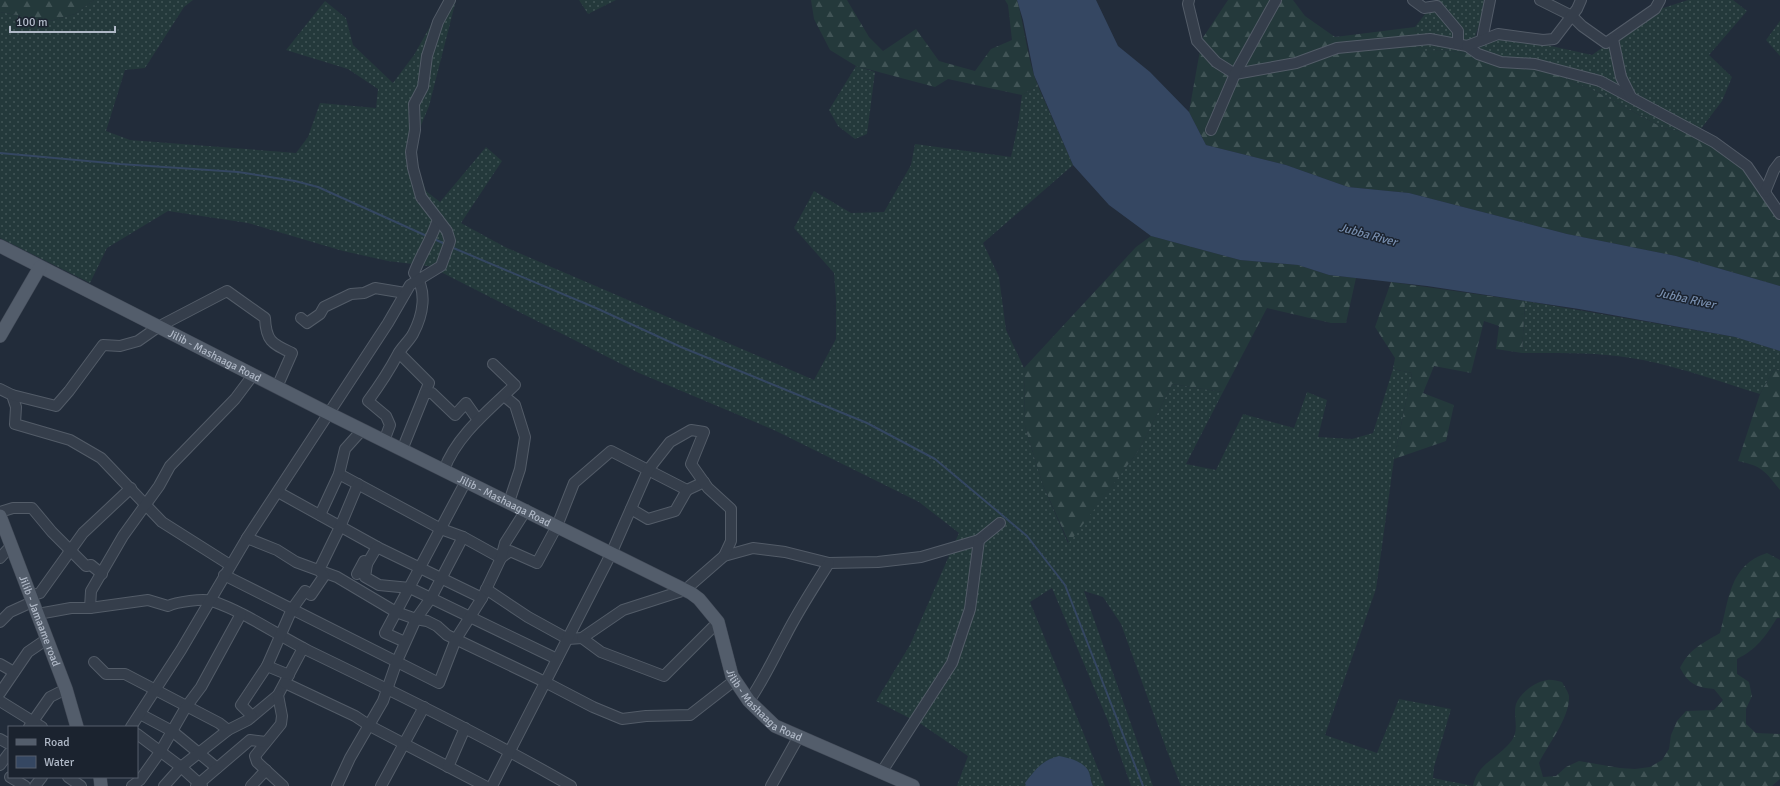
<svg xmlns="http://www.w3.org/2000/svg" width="1780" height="786" font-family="Signika,sans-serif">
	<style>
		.grass { fill: url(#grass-dots) }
		.forest { fill: url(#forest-firs) }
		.water { fill: #354762 }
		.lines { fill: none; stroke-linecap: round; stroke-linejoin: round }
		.stream { stroke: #354762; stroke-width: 2 }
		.minor-casing { stroke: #535c68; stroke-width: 12 }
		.major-casing { stroke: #3f4754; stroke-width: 14 }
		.minor { stroke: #353e4b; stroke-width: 10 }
		.major { stroke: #535d6b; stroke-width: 13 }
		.labels { text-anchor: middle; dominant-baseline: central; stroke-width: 3; stroke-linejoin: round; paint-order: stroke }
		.street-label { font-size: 11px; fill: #b0b9c7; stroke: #1b232f }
		.water-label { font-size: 12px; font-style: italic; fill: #788faf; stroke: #1b232f }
	</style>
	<defs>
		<pattern id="grass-dots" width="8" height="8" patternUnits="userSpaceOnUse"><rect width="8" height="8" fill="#24393b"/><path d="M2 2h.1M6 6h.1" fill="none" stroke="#415456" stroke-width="1.8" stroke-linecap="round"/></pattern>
		<pattern id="forest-firs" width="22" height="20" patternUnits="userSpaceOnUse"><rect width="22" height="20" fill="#24393b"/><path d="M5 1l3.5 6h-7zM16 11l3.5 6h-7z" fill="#415456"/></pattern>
	</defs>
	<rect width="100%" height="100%" fill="#222c3a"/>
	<g class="grass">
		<polygon points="94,0 193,0 184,7 145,68 125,70 106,131 130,140 296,153 308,137 320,103 376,108 378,89 348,69 286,50 325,1 346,18 353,45 393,83 414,55 445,0 456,0 429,106 420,128 414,157 426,191 440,202 486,147 502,161 461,223 505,247 814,380 836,339 836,299 834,273 794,228 814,191 851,213 884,212 911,165 915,144 1011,157 1018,125 1022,95 1038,86 1073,165 983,243 999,277 1006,330 1024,368 1025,427 1043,485 1068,543 1139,450 1172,384 1223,392 1186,464 1216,470 1243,414 1294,428 1307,392 1327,400 1318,437 1352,439 1373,433 1393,369 1412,373 1394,459 1376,589 1325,735 1377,753 1399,699 1451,709 1434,767 1433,778 1473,786 1181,786 1167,751 1121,624 1103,597 1084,591 1153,786 1131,786 1108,721 1052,588 1030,602 1105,786 1093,786 1088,770 1025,783 1026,786 957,786 968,756 921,724 876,701 910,645 959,533 919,502 774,430 639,373 429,266 388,261 343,251 248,223 168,211 107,248 90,283 0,238 0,12 50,21 75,14"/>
		<polygon points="579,0 616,0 588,14"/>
		<polygon points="1436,0 1487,0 1475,37 1524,40 1592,55 1654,11 1688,0 1733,0 1747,11 1709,55 1732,77 1722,101 1697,134 1663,128 1597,92 1523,60 1442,50 1419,52 1415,27"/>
		<polygon points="1780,21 1780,56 1766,40"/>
		<polygon points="856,66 875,72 867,134 855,139 838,126 829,110"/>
		<path d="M 1525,301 L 1735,337 L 1780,351 L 1780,371 L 1774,369 L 1760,394 C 1721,382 1682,368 1643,360 C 1603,352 1562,353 1522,353 Z"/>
	</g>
	<g class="forest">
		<polygon points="0,0 94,0 75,14 50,21 0,12"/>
		<path d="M 811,0 L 847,0 L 869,37 L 883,51 L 916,29 L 939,61 L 975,71 L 991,49 L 1012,40 L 1008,5 L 1005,0 L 1017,0 C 1025,28 1027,59 1038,86 L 1022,95 L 948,79 L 935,87 L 856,66 L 830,50 L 814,19 Z"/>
		<polygon points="1228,0 1293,0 1305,16 1335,37 1415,27 1419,51 1442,50 1523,60 1597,92 1663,128 1697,134 1740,157 1780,211 1780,286 1676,256 1567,234 1409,193 1348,187 1286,165 1206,145 1189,112 1202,39"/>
		<polygon points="1151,236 1240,260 1298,265 1329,275 1356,278 1346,323 1331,323 1267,308 1223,392 1172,384 1139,450 1069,543 1043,485 1025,427 1024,368 1136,247"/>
		<polygon points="1391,282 1525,301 1522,353 1496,349 1499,326 1484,321 1471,373 1434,366 1423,393 1454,405 1446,441 1394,459 1412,373 1393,369 1395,358 1375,327"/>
		<path d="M 1774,369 L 1780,371 L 1780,490 C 1765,471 1762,466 1738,461 L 1760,394 Z"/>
		<path d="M 1767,553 L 1780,560 L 1780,618 L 1777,618 C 1765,637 1757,649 1737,659 L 1737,674 L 1749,682 L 1752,696 L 1746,709 L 1746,724 L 1756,733 L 1780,734 L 1780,779 L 1772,786 L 1473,786 C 1477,765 1495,759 1508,745 C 1522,731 1512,718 1516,704 C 1520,693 1535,682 1547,680 C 1551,679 1557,681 1562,682 C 1564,686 1568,691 1569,696 C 1570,718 1548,744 1539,763 L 1543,777 L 1556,776 L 1566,767 L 1579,761 L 1620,768 L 1635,769 L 1650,767 L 1662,760 L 1669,749 L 1671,735 L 1677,721 L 1686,711 L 1714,710 L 1723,700 L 1714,689 C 1695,687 1689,684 1680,668 C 1690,648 1702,644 1720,633 C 1729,600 1729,565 1767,553 Z"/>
	</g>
	<g class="water">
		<polygon points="1017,0 1096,0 1118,46 1150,72 1189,112 1206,145 1286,165 1348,187 1409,193 1567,234 1676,256 1780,286 1780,351 1735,337 1579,309 1427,286 1329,275 1298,265 1240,260 1151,236 1109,205 1073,165 1034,75 1023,20"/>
		<path d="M 1059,756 C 1069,758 1082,761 1088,770 C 1091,775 1090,781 1093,786 L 1026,786 L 1025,783 C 1035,770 1042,760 1059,756 Z"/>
	</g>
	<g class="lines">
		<g class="stream">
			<polyline points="0,153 120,164 238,172 295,181 318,187 429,237"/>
			<polyline points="434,239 445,244"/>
			<polyline points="451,247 596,308 681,347 867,423 935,459 1027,536 1065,585 1143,786"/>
		</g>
		<g class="minor-casing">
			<g id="minor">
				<polyline points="1189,0 1188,4 1197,41 1216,62 1235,74 1296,63 1337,48 1430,39 1467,46 1478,54 1501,62 1535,64 1600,81 1714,142 1747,166 1780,214"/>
				<polyline points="1413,0 1424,8 1437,6 1458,31 1458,44"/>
				<polyline points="1540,0 1572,16 1582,26 1606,43 1655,9 1660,0"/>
				<polyline points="1613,39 1621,77 1631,97"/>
				<polyline points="1482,40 1490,0"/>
				<polyline points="1467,46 1498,34 1543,40 1554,39 1577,9 1581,0"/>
				<polyline points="1211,130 1235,74 1276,0"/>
				<polyline points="1765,192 1774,170 1780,162"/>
				<polyline points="301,318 307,323 320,314 324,307 351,294 364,293 375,288 405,293"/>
				<polyline points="399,353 429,383 425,393 432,393 455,415 466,403 478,420"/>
				<polyline points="0,389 12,395 16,407 15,424 70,440 101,458 162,522 230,565"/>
				<path d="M 12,395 L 56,406 L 69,391 L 103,345 L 120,346 L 138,341 L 158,327 L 227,291 L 265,318 C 266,342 273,344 292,353 L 277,387"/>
				<polyline points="504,396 515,405 525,437 520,469 509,502"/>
				<path d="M 384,441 L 390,425 L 386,416 L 368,401 C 379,386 389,371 398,354 C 402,347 409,341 413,334 C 423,315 428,291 414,273 C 421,254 432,239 438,219"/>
				<polyline points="402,450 425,393"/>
				<path d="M 444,470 C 456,436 489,410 515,385 L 493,364"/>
				<polyline points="339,474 441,529 463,537 501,558 510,551 537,563 557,526 574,483 611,451 687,490 704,482"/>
				<polyline points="278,492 381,549 482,598"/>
				<polyline points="631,509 648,519 675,511 687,490"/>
				<polyline points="0,512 13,508 32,508 52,532 86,566 91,565 102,574"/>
				<polyline points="320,515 339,474 345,449 362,430"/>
				<polyline points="247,538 277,550 296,562 337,577 396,612 416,619 427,621 437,626 447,635 545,682 593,707 622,719 646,716 690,715 735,680"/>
				<polyline points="0,558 11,546"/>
				<polyline points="367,564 377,547"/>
				<polyline points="357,574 364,561 367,564 365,577 379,585 410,588 557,659"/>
				<polyline points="224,575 439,683 456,639 482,598 501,558 505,543 526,510"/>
				<polyline points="486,589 528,617 568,639 582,638 623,610 685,590 724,556 753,548 785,552 829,563 878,562 921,557 979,540 1000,523"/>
				<polyline points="30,596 40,593 83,533 131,488"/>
				<polyline points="90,608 91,591 123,536 159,486 170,466 235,399 253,375"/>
				<path d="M 38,614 L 71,608 L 90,608 L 148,600 L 168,606 C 176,602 204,598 212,601 C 247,613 277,635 309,651 C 398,694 486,737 571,786"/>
				<polyline points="0,622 10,612 32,602"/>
				<polyline points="582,638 601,652 664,676 718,622"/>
				<polyline points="405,642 385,633 466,481"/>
				<polyline points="94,662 106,674 125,674 219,723 228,730 248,720 278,695 303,648"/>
				<polyline points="0,664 14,672"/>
				<polyline points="267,666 289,675"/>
				<polyline points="285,683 355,716 370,726 485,786"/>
				<polyline points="0,693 28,652 47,639"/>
				<polyline points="278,695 282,716 281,724 255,756 257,762 283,786"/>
				<polyline points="0,701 42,727"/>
				<path d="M 749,701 C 763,681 773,659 785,637 C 798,611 814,587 829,563"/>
				<polyline points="140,714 172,731 217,768"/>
				<polyline points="252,716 241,705 267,666 292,609 305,591 311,595 324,576 319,570 340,527 358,484"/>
				<polyline points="29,727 50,697 66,689"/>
				<polyline points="131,727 181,650 247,538 388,323 410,285 441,266 450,241 447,231 421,197 413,168 411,152 415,130 414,104 423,87 427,56 438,22 450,0"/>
				<polyline points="137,734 181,767 202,786"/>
				<polyline points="0,739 9,744"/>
				<polyline points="0,765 9,753"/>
				<polyline points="448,767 465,728"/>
				<polyline points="881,773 952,663 970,609 979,540"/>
				<polyline points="10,777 25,786"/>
				<polyline points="68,777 81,786"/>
				<polyline points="35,786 42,777"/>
				<polyline points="132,786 140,780 160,752 186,707 201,687 241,614"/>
				<polyline points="164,786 181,767 228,730"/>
				<polyline points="196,786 250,740 266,742"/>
				<polyline points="251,786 266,770"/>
				<polyline points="337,786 350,758 383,701 397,661 416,619 431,598 463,537"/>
				<polyline points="381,786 424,707"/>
				<polyline points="492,786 611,554 648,470 670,442 691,430 704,432 691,464 708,488 731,509 731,541 724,556"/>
				<polyline points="771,786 799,736"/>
			</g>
		</g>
		<g class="major-casing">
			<g id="major">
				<path id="s1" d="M 0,246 L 328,413 L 691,593 L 699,599 L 718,622 L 732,676 L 749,701 L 775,726 L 913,786"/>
				<polyline points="0,336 40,267"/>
				<path id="s2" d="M 0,516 L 66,689 L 77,727"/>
				<polyline points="100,777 101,786"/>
			</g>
		</g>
		<use href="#minor" class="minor"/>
		<use href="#major" class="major"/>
	</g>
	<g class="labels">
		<g class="street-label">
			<text stroke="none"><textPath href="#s1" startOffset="241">Jilib - Mashaaga Road</textPath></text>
			<text stroke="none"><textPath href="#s1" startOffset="565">Jilib - Mashaaga Road</textPath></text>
			<text stroke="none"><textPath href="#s2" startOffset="112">Jilib - Jamaame road</textPath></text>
			<text stroke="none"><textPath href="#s1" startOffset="913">Jilib - Mashaaga Road</textPath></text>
		</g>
		<g class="water-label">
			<text transform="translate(1368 235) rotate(15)">Jubba River</text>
			<text transform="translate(1686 299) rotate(12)">Jubba River</text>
		</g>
	</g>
	<rect x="8" y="726" width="130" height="52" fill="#1b232f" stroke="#575f6c"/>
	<rect x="16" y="739" width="20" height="6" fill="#535d6b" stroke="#575f6c"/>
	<text x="44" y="746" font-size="12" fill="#b0b9c7">Road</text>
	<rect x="16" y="756" width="20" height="12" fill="#354762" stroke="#575f6c"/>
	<text x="44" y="766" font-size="12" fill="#b0b9c7">Water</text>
	<path d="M10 26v6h105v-6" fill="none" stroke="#b0b9c7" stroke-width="2"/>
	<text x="16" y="26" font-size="12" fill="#b0b9c7" stroke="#1b232f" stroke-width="3" paint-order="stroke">100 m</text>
</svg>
